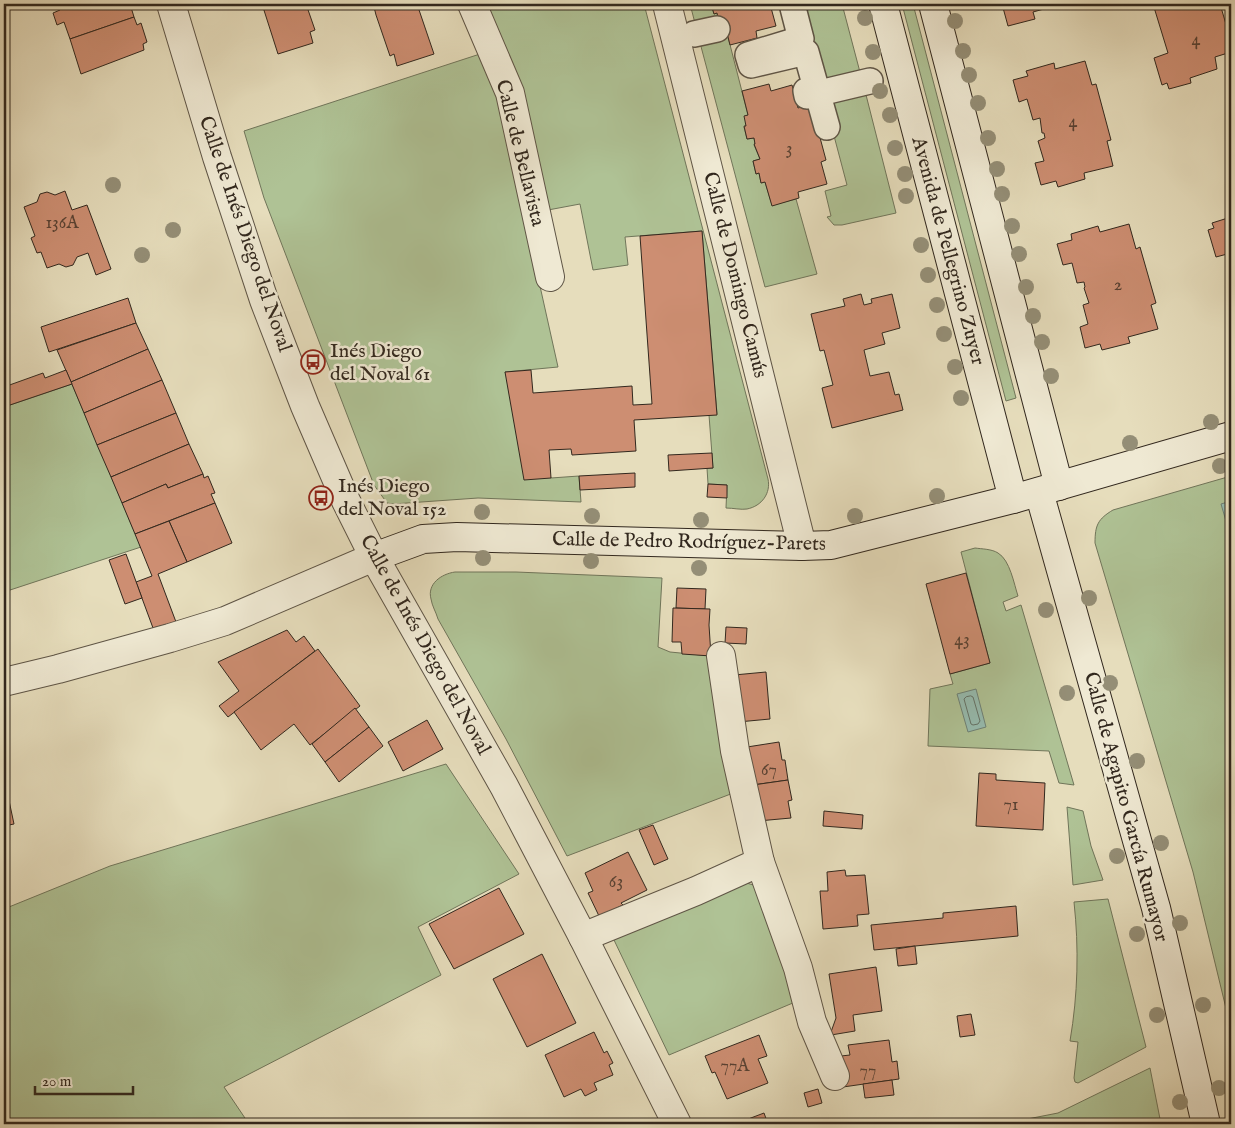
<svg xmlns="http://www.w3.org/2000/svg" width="1235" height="1128" font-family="'IM FELL English',serif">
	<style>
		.green { fill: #afc295; stroke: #70755a }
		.water { fill: #96bcb0; stroke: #6e8176 }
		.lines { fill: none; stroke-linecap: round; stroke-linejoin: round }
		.shore { stroke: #647267; stroke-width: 1 }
		.building { fill: #cd8e72; stroke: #32281e }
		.pedestrian-casing { stroke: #5f5546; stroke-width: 28 }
		.minor-casing { stroke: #5f5546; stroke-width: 30 }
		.secondary-casing { stroke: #32281e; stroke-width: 30 }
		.pedestrian { stroke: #efe9d3; stroke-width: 25 }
		.minor { stroke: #efe9d3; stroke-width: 28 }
		.secondary { stroke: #efe9d3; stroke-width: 28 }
		.tree { fill: #948e76 }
		.labels { text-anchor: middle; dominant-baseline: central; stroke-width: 5; stroke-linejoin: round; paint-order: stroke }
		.number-label { font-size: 18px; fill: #594233 }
		.street-label { font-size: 20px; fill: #32281e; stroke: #efe9d3 }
		.poi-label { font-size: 20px; fill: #32281e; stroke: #efe9d3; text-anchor: start }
	</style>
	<rect width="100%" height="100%" fill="#e6ddbc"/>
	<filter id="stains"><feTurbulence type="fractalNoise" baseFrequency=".004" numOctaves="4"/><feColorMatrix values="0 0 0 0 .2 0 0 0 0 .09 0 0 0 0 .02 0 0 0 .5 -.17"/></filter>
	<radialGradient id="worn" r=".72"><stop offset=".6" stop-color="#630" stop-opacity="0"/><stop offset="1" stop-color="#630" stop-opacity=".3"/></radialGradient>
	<g class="green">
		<path d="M 483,4 L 644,4 L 768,479 C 771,493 762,506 747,509 C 741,510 733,508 726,508 L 727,485 L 708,484 L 707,468 L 713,468 L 709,415 L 717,414 L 702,231 L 625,237 L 628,265 L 593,270 L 580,204 L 548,210 Z"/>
		<polygon points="690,4 711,4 714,14 717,13 719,20 696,27"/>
		<polygon points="799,4 842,4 861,76 821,87"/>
		<polygon points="902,4 913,4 1016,398 1006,401"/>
		<polygon points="727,33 748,115 746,126 744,127 747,139 754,138 755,144 754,145 760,159 753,161 756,174 759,173 761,183 765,182 772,205 796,199 817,274 765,287 699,39"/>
		<polygon points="483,53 501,111 558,367 505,372 551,478 579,476 581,502 478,498 393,504 387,503 374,485 264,198 244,131"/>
		<polygon points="864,87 896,213 842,225 834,225 827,217 831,216 825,191 847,185 824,98"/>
		<polygon points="72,384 141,547 4,592 4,407"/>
		<path d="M 1231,476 L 1231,1029 L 1193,872 L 1095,543 C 1095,525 1098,519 1113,510 Z"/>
		<path d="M 975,548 C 982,549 992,549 998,553 C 1010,560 1014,584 1018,596 L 1003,602 L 1006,611 L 1021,605 L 1074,785 L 1059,783 L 1049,751 L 928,746 L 930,689 L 953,684 L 950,674 L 990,663 L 961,552 Z"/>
		<path d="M 455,572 L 516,572 L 662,578 L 658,647 L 670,652 L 711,656 L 736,792 L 567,856 L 506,739 L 438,619 C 436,612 432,606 431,599 C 427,584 441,574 455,572 Z"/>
		<polygon points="446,764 519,874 418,927 441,975 224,1087 249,1124 4,1124 4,909 110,866"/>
		<polygon points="1067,807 1083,811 1091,846 1103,880 1073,885"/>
		<polygon points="743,882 757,886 800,1000 669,1055 614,940 618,937"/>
		<path d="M 1108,899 L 1146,1047 L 1078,1083 L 1075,1082 L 1074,1078 L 1078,1042 L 1070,1041 C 1078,994 1079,948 1074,902 Z"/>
		<polygon points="1150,1068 1161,1124 1002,1124 1058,1113"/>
	</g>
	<g class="water">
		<polygon points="1231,501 1231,538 1221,504"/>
		<polygon points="976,689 986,727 968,732 957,694"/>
	</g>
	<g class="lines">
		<polygon class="shore" points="971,696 973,697 980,721 978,724 973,725 971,724 964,699 966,697"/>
	</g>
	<g class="building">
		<polygon points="68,4 130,4 134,17 70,39 64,22 57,25 53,13 60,10 59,7"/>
		<polygon points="262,4 306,4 315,30 310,32 313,43 278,54"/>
		<polygon points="378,4 417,4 434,54 397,66 394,54 390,56 376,15 374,7 379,6"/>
		<polygon points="711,4 770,4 776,26 756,31 757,38 730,45 727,33 719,23 717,13 714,14"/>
		<polygon points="1002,4 1062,4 1033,12 1035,19 1008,26"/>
		<polygon points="1153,4 1220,4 1228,31 1226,32 1231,52 1215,57 1217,69 1190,78 1191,83 1169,89 1167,83 1162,85 1154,58 1168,53"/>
		<polygon points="134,17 137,25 141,23 147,42 143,44 144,50 81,74 70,39"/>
		<polygon points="1085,61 1092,85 1096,84 1111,140 1107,141 1113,166 1084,173 1085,179 1058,187 1056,181 1041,185 1035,163 1044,161 1038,141 1045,138 1044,133 1042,133 1040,118 1033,120 1027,99 1019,102 1013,80 1028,76 1026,71 1054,63 1055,69"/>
		<polygon points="769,84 771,91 792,85 798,108 811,104 826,160 821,162 827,184 798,192 799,198 772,206 765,182 761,183 759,173 756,174 753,161 760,159 754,144 755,144 754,138 747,139 744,126 746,126 744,116 748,115 742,91"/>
		<polygon points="65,191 72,210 87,205 111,269 96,275 88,253 77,257 73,265 66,267 59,264 47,268 41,252 37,253 31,238 35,236 24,207 37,202 40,194 47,192 55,195"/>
		<polygon points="1231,217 1231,253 1216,257 1208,230 1214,228 1212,223"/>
		<polygon points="1129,224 1136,249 1140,247 1156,303 1151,305 1158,329 1128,337 1130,343 1102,350 1100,344 1085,348 1080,327 1088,324 1083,305 1089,303 1084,288 1085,287 1084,282 1077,283 1072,263 1063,265 1057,244 1072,240 1071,234 1098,226 1100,232"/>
		<polygon points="702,231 717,415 634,420 636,451 572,455 571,449 549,450 551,478 524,480 505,372 531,370 533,393 632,386 633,405 652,404 640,236"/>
		<polygon points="861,294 864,305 872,303 871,299 892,294 900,328 882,333 885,344 864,350 870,376 889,372 895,395 899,394 903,410 832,428 822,388 833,385 824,350 820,351 811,314 845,306 843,299"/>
		<polygon points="128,298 136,323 49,352 41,327"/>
		<polygon points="136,323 148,349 71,382 57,350"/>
		<polygon points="148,349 162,380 84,413 71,382"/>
		<polygon points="66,370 72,384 4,407 4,387 43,373 45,378"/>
		<polygon points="162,380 176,413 97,445 84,413"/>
		<polygon points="176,413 189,444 111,477 97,445"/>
		<polygon points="189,444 203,474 168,488 166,484 122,503 111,477"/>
		<polygon points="712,453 713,468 669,471 668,455"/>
		<polygon points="635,473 635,487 580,490 579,476"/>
		<polygon points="203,474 204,478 208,476 215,493 211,494 215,503 135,534 122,503 166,484 168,488"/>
		<polygon points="708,484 727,485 727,498 707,497"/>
		<polygon points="215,503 232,543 187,562 169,521"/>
		<polygon points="169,521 187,562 158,574 176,622 153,628 136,582 152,576 135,534"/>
		<polygon points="126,554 142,598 125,604 109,560"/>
		<polygon points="966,573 990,663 950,674 926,584"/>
		<polygon points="677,588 706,589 705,609 676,608"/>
		<polygon points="673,608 710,609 709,625 711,656 682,654 681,642 672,642"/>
		<polygon points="726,627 747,628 746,644 725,643"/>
		<polygon points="287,630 296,642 304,636 315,651 228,717 219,706 239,691 218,662"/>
		<polygon points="318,649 360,706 310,745 294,724 261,750 234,712"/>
		<polygon points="766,672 770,719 738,722 734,675"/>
		<polygon points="355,708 369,727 325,762 312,744"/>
		<polygon points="427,720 443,749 403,771 388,742"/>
		<polygon points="369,727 383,746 339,782 325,762"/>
		<polygon points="779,742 782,760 785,760 788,780 753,785 747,747"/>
		<polygon points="979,773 996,774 996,780 1045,783 1043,830 976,826"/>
		<polygon points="4,777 14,824 4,826"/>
		<polygon points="788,780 792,800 788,801 791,818 758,821 753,785"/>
		<polygon points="824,811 863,815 862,829 823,826"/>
		<polygon points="653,825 668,859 654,865 639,830"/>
		<polygon points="628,852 647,890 621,903 623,905 599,916 588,893 593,891 585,873"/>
		<polygon points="845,870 846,876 865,875 869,914 857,915 858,926 823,929 820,891 828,891 827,872"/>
		<polygon points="499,888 524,934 454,969 429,924"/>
		<polygon points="1016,906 1018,936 874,950 871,925 943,918 943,913"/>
		<polygon points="915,946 917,964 898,966 896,949"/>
		<polygon points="542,954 576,1023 527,1047 493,979"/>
		<polygon points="876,967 882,1011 853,1015 855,1031 831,1035 831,1032 836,1018 829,974"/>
		<polygon points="971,1014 975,1035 960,1037 957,1016"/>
		<polygon points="594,1032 604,1053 607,1051 613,1063 609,1065 613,1075 594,1083 597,1090 585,1096 581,1089 564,1097 545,1055"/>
		<polygon points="759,1035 767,1056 758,1059 768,1083 727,1099 715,1072 712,1073 705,1056"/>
		<polygon points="889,1040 892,1062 897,1061 899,1079 843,1087 832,1057 850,1055 848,1045"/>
		<polygon points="892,1080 894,1095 865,1098 863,1084"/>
		<polygon points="818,1089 822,1103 808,1107 804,1093"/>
		<polygon points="764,1113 768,1124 735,1124"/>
		<polygon points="716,1119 718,1124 699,1124"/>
	</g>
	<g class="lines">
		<g class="pedestrian-casing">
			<g id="pedestrian">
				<polyline points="792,4 801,39 748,55 751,65 806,52 827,127"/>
				<polyline points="694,34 717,29"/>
				<polyline points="806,91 807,96 870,81"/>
			</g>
		</g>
		<g class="minor-casing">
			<g id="minor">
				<polyline points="171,4 217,157 264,300 305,406 346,501 374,557 504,786 583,937 677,1124"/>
				<polyline points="472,4 510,93 550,277"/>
				<polyline points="667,4 802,546"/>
				<polyline points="4,682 58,669 170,638 225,621 374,557"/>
				<polyline points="760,862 798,968 812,1022 835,1076"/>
				<polyline points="583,937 696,891 760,862 735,751 721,656"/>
			</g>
		</g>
		<g class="secondary-casing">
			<g id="secondary">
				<polyline points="883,4 1013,499"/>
				<polyline points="933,4 1059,486"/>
				<polyline points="1039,492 1156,908 1206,1124"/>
				<polyline points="374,557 423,539 457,537 802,546 831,545 1013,499 1231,436"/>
			</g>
		</g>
		<use href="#pedestrian" class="pedestrian"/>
		<use href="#minor" class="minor"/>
		<use href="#secondary" class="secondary"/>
	</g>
	<g class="tree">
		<circle cx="865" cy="18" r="8"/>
		<circle cx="955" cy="21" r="8"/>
		<circle cx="963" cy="51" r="8"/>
		<circle cx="873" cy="52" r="8"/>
		<circle cx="969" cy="75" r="8"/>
		<circle cx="880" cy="91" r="8"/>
		<circle cx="978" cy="103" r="8"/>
		<circle cx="890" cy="115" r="8"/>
		<circle cx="988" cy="138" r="8"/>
		<circle cx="895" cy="148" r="8"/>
		<circle cx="997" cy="169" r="8"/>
		<circle cx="905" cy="174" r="8"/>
		<circle cx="113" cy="185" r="8"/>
		<circle cx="1002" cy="194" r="8"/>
		<circle cx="906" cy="196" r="8"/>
		<circle cx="1012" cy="226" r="8"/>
		<circle cx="173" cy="230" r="8"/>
		<circle cx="921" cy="245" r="8"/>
		<circle cx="1019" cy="254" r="8"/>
		<circle cx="142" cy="255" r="8"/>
		<circle cx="928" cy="275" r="8"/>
		<circle cx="1026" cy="287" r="8"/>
		<circle cx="937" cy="305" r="8"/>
		<circle cx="1033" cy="316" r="8"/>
		<circle cx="944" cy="334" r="8"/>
		<circle cx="1042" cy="342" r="8"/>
		<circle cx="955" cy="367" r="8"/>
		<circle cx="1051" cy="376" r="8"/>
		<circle cx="961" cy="398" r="8"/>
		<circle cx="1211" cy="422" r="8"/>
		<circle cx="1130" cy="443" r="8"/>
		<circle cx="1220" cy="466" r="8"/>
		<circle cx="937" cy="496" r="8"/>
		<circle cx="482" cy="512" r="8"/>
		<circle cx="592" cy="516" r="8"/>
		<circle cx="855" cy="516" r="8"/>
		<circle cx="701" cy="520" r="8"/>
		<circle cx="483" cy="558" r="8"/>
		<circle cx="591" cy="561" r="8"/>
		<circle cx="699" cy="568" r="8"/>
		<circle cx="1089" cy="598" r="8"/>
		<circle cx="1046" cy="610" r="8"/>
		<circle cx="1110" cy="683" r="8"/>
		<circle cx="1067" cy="693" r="8"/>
		<circle cx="1137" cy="761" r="8"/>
		<circle cx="1161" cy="843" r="8"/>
		<circle cx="1117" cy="856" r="8"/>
		<circle cx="1180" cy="923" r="8"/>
		<circle cx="1137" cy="934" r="8"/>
		<circle cx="1203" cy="1005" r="8"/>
		<circle cx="1157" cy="1015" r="8"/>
		<circle cx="1219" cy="1088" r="8"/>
		<circle cx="1180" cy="1102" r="8"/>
	</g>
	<defs>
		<g id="bus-ring" transform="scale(1.25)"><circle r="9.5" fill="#efe9d3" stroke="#8f2418" stroke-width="1.5"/><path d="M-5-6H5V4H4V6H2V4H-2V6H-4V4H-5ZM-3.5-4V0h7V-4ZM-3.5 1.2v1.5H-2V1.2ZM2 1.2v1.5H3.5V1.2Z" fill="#8f2418"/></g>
	</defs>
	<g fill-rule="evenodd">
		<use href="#bus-ring" x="313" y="362"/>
		<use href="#bus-ring" x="321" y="498"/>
	</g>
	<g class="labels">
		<g class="number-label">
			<text x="1196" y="40">4</text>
			<text x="1073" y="122">4</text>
			<text x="789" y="149">3</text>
			<text x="62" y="223">136A</text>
			<text x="1118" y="285">2</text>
			<text x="962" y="640">43</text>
			<text x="769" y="770">67</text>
			<text x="1011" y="805">71</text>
			<text x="616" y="882">63</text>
			<text x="735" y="1066">77A</text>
			<text x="868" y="1071">77</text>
		</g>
		<g class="street-label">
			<text transform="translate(520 153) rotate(76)">Calle de Bellavista</text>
			<text transform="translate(245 234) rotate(71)">Calle de Inés Diego del Noval</text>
			<text transform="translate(948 251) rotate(75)">Avenida de Pellegrino Zuyer</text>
			<text transform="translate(735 275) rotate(76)">Calle de Domingo Camús</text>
			<text transform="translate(689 542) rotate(1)">Calle de Pedro Rodríguez-Parets</text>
			<text transform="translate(425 645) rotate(61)">Calle de Inés Diego del Noval</text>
			<text transform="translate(1126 807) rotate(75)">Calle de Agapito García Rumayor</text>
		</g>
		<g class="poi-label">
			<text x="330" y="351">Inés Diego<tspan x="330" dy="23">del Noval 61</tspan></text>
			<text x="338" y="486">Inés Diego<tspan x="338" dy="23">del Noval 152</tspan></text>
		</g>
	</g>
	<rect width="1235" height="1128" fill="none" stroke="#e6ddbc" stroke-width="20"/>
	<rect x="5" y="5" width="1225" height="1118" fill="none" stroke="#32281e" stroke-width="2.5"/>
	<rect x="10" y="10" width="1215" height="1108" fill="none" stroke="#32281e"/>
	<path d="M35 1086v8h98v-8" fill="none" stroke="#32281e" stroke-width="2.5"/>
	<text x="42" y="1086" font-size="15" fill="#32281e" stroke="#efe9d3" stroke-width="4" paint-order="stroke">20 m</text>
	<rect width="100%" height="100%" filter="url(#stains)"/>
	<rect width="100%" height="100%" fill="url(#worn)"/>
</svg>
